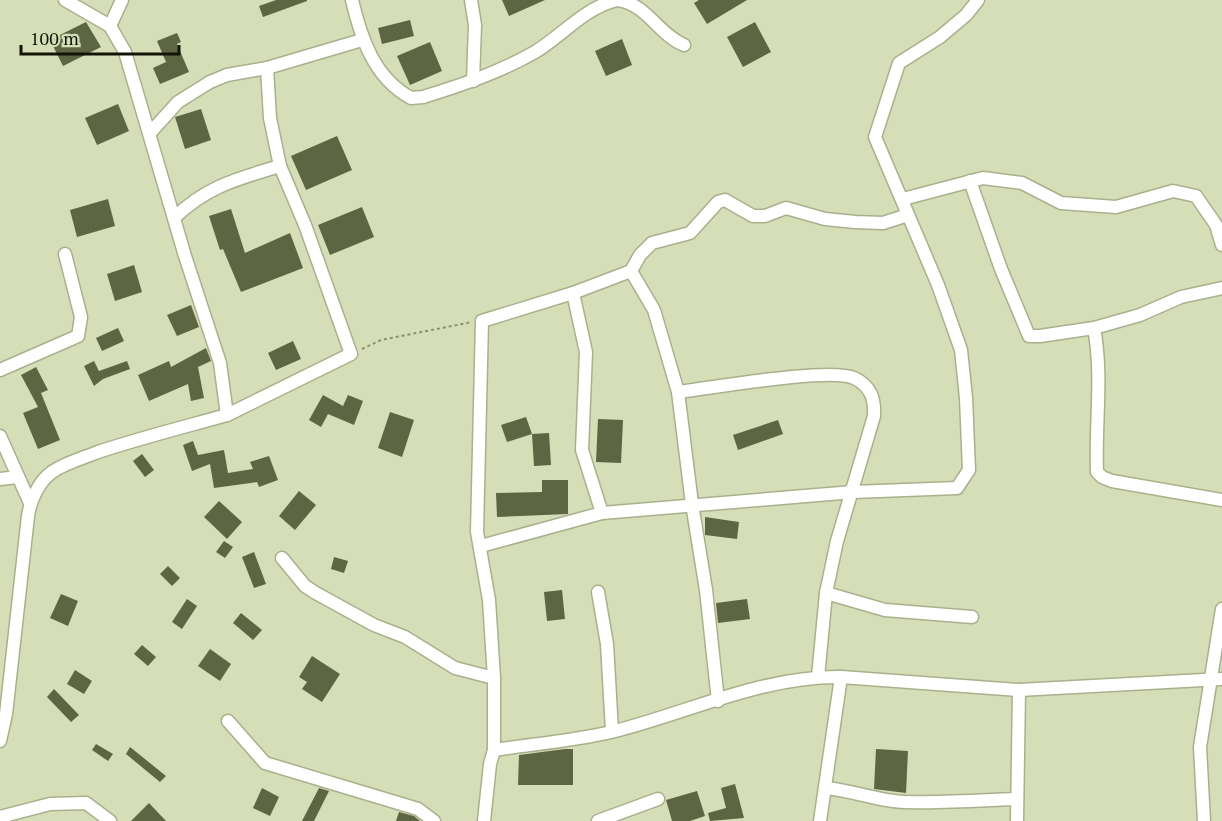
<svg xmlns="http://www.w3.org/2000/svg" width="1222" height="821" font-family="'PT Serif',serif">
	<style>
		.building { fill: #5e6543 }
		.lines { fill: none; stroke-linecap: round; stroke-linejoin: round }
		.street-casing { stroke: #a9b18c; stroke-width: 15 }
		.path { stroke: #899073; stroke-width: 2; stroke-dasharray: 3 3; stroke-linecap: butt }
		.street { stroke: #fff; stroke-width: 12 }
	</style>
	<rect width="100%" height="100%" fill="#d5deb7"/>
	<g class="building">
		<polygon points="276,0 307,0 307,1 263,17 259,6"/>
		<polygon points="502,0 545,0 509,16"/>
		<polygon points="699,0 747,0 707,24 694,3"/>
		<polygon points="410,20 414,36 382,44 378,28"/>
		<polygon points="86,22 101,47 63,66 50,40"/>
		<polygon points="755,22 771,52 743,67 727,37"/>
		<polygon points="177,33 181,42 177,44 189,72 160,84 153,68 166,62 157,41"/>
		<polygon points="622,39 632,65 606,76 595,51"/>
		<polygon points="430,42 442,71 410,85 397,56"/>
		<polygon points="118,104 129,131 97,145 85,118"/>
		<polygon points="201,109 211,140 185,149 175,117"/>
		<polygon points="337,136 352,170 306,190 291,156"/>
		<polygon points="108,199 115,226 77,237 70,210"/>
		<polygon points="362,207 374,237 330,255 318,225"/>
		<polygon points="231,209 245,253 290,233 303,268 241,292 223,249 220,250 209,216"/>
		<polygon points="134,265 142,292 115,301 107,274"/>
		<polygon points="191,305 199,327 177,336 167,315"/>
		<polygon points="118,328 124,341 102,351 96,338"/>
		<polygon points="293,341 301,359 276,370 268,353"/>
		<polygon points="206,348 211,361 198,367 204,398 191,401 188,384 149,401 138,375 169,361 171,367"/>
		<polygon points="94,361 99,371 127,361 130,369 103,379 94,386 84,366"/>
		<polygon points="36,367 48,390 41,393 60,440 38,449 23,413 38,407 21,375"/>
		<polygon points="323,395 343,406 348,395 363,401 354,425 328,414 321,427 309,420"/>
		<polygon points="390,412 414,420 402,457 378,448"/>
		<polygon points="526,417 532,434 507,442 501,425"/>
		<polygon points="598,419 623,420 621,463 596,462"/>
		<polygon points="778,420 783,434 738,450 733,435"/>
		<polygon points="549,433 551,465 534,466 532,434"/>
		<polygon points="193,441 198,455 224,450 228,473 253,469 250,462 269,456 278,480 259,487 257,482 214,488 210,464 192,471 183,445"/>
		<polygon points="142,454 154,470 145,477 133,461"/>
		<polygon points="542,480 568,480 568,514 497,517 496,493 542,492"/>
		<polygon points="299,491 316,505 295,530 279,516"/>
		<polygon points="219,501 242,522 227,539 204,517"/>
		<polygon points="705,517 739,522 737,539 705,535"/>
		<polygon points="224,541 233,547 225,558 216,552"/>
		<polygon points="254,552 266,584 254,588 242,557"/>
		<polygon points="334,557 348,561 344,573 331,569"/>
		<polygon points="168,566 180,578 172,586 160,574"/>
		<polygon points="562,590 565,619 547,621 544,592"/>
		<polygon points="61,594 78,601 68,626 50,618"/>
		<polygon points="187,599 197,606 182,629 172,622"/>
		<polygon points="747,599 750,619 718,623 716,603"/>
		<polygon points="241,613 262,630 253,640 233,623"/>
		<polygon points="142,645 156,657 148,666 134,654"/>
		<polygon points="210,649 231,664 220,681 198,666"/>
		<polygon points="312,656 340,674 322,702 302,689 307,682 299,677"/>
		<polygon points="75,670 92,681 84,694 67,684"/>
		<polygon points="54,689 79,715 71,722 47,697"/>
		<polygon points="96,744 113,754 108,761 92,750"/>
		<polygon points="130,747 166,776 160,782 126,754"/>
		<polygon points="565,749 573,749 573,785 518,785 519,755"/>
		<polygon points="876,749 908,751 906,793 874,789"/>
		<polygon points="735,784 744,818 710,821 708,813 726,808 721,788"/>
		<polygon points="262,788 279,797 270,816 253,808"/>
		<polygon points="319,788 329,791 314,821 302,821"/>
		<polygon points="697,791 705,816 690,821 672,821 666,800"/>
		<polygon points="149,803 166,821 131,821"/>
		<polygon points="399,812 414,816 420,821 396,821"/>
	</g>
	<g class="lines">
		<g class="street-casing">
			<g id="street">
				<path d="M 352,0 C 361,38 374,78 411,98 L 423,97 C 462,85 500,72 535,52 C 563,35 584,8 617,0"/>
				<polyline points="471,0 475,25 473,81"/>
				<path d="M 617,0 C 646,3 659,35 684,45"/>
				<polyline points="110,26 122,0"/>
				<polyline points="150,133 178,102 210,82 227,75 267,68 362,40"/>
				<polyline points="970,181 1001,269 1029,336 1040,336 1094,328 1140,315 1181,297 1222,288"/>
				<polyline points="903,199 983,178 1022,183 1061,203 1116,207 1173,191 1196,196 1216,225 1222,245"/>
				<path d="M 174,218 C 207,186 237,179 280,166"/>
				<polyline points="631,271 654,310 678,392 692,504 706,590 718,701"/>
				<polyline points="573,293 586,352 582,450 602,513"/>
				<path d="M 1094,328 C 1103,376 1095,423 1097,472 L 1102,477 L 1112,481 L 1222,500"/>
				<polyline points="0,370 78,336 81,317 65,254"/>
				<path d="M 678,392 C 712,388 829,367 854,378 C 871,386 875,399 874,416 L 837,541 L 826,593 L 818,677"/>
				<polyline points="227,415 351,354 305,225 280,166 270,118 267,68"/>
				<polyline points="0,436 30,503"/>
				<polyline points="0,479 18,477"/>
				<polyline points="481,546 602,513 853,492 957,488 969,470 966,398 961,350 938,285 875,137 899,63 940,37 966,15 978,0"/>
				<polyline points="282,558 305,586 314,592 374,625 405,637 455,668 494,678"/>
				<polyline points="598,592 607,644 612,731"/>
				<polyline points="826,593 885,610 972,617"/>
				<polyline points="228,721 265,763 418,809 434,821"/>
				<path d="M 0,741 L 6,714 L 28,516 C 30,501 39,481 52,472 C 65,463 83,458 98,452 C 140,438 184,427 227,415 L 220,363 L 185,256 L 125,52 L 110,26 L 65,0"/>
				<polyline points="494,750 494,678 489,600 477,532 482,321 573,293 631,271 640,255 652,243 690,233 718,202 725,200 753,216 765,216 786,208 825,219 855,222 883,223 908,215"/>
				<path d="M 825,788 C 852,790 877,801 904,802 C 941,803 980,800 1017,799"/>
				<polyline points="0,817 50,804 86,803 110,821"/>
				<path d="M 484,821 L 490,764 L 494,750 C 533,744 573,741 611,732 C 688,713 761,676 841,677 L 1019,690 L 1222,679"/>
				<polyline points="598,821 658,799"/>
				<polyline points="820,821 841,677"/>
				<polyline points="1017,821 1019,690"/>
				<polyline points="1204,821 1200,747 1222,609"/>
			</g>
		</g>
		<polyline class="path" points="362,349 381,340 472,322"/>
		<use href="#street" class="street"/>
	</g>
	<path d="M21 45v9h158v-9" fill="none" stroke="#111407" stroke-width="3"/>
	<text x="30" y="45" font-size="18" fill="#111407" stroke="#d5deb7" stroke-width="4.5" paint-order="stroke">100 m</text>
</svg>
